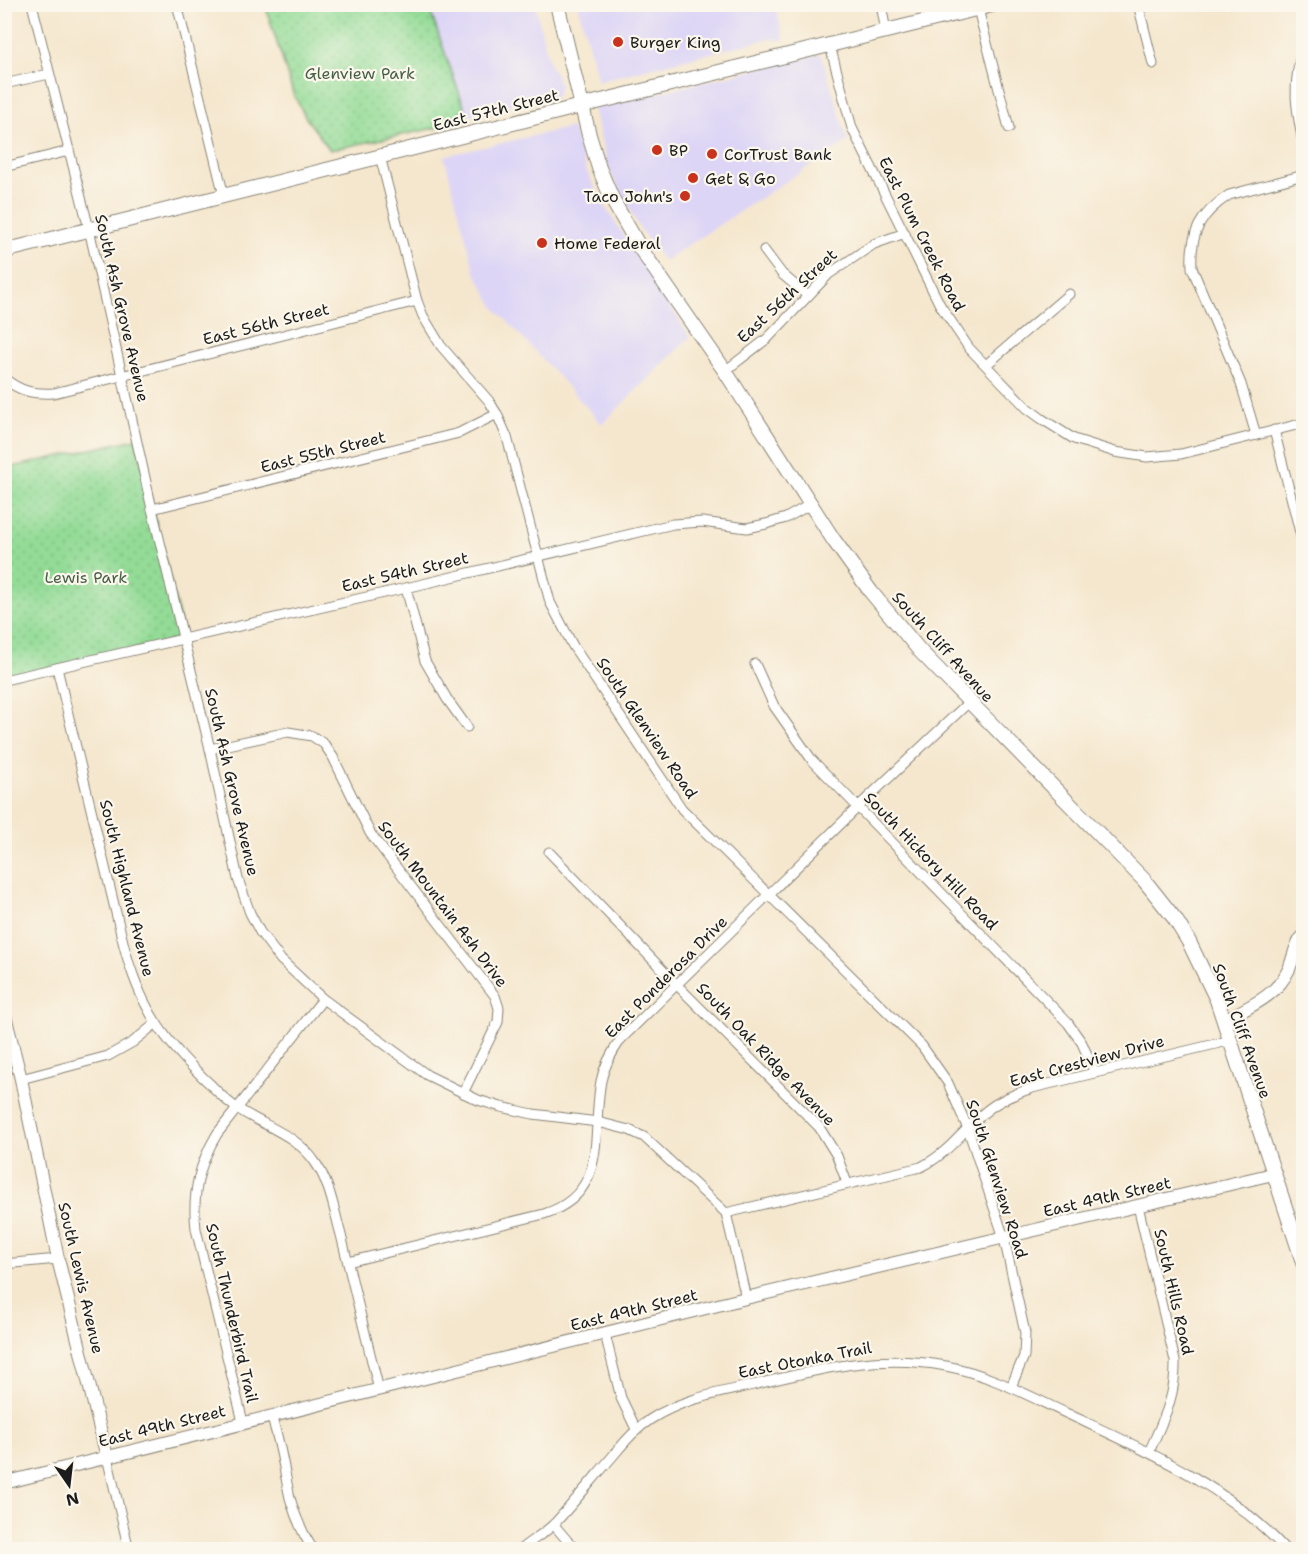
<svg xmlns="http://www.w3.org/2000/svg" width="1308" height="1554" font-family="'Shantell Sans',sans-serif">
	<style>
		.built { fill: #ddd5f6 }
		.park { fill: url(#park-dots); stroke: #587c59; stroke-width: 1.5 }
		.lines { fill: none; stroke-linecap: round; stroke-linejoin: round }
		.minor-casing { stroke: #888275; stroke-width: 11 }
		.tertiary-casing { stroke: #888275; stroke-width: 14 }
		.secondary-casing { stroke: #888275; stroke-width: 16 }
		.minor { stroke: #fff; stroke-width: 9 }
		.tertiary { stroke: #fff; stroke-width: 12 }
		.secondary { stroke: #fff; stroke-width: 14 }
		.poi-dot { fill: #c8321e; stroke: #fbf7ec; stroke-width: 2 }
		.labels { text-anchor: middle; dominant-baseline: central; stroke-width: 4.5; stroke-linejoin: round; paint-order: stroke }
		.poi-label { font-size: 16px; fill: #1c1c1c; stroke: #fbf7ec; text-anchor: start }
		.park-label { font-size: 16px; fill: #465f47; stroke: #fbf7ec }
		.street-label { font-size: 16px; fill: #1c1c1c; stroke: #fbf7ec }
	</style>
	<defs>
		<pattern id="park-dots" width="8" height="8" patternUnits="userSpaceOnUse" patternTransform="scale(1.5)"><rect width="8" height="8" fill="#93db96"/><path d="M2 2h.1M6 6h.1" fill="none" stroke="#7ebb81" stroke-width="1.8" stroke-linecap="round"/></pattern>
	</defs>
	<rect width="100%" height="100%" fill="#fbf7ec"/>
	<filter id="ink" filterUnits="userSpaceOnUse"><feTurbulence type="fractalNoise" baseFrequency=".0167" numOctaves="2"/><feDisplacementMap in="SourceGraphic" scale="12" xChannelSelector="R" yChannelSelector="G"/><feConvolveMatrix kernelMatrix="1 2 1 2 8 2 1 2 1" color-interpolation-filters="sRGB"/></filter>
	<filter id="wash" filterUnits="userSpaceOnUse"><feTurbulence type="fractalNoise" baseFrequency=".008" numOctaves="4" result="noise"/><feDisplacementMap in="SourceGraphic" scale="24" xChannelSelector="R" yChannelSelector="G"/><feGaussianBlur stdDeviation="1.35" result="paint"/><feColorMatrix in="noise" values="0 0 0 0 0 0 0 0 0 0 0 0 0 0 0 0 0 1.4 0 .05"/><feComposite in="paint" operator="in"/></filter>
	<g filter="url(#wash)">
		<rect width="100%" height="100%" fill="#f5e7ce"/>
		<g class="built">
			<polygon points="428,5 535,5 550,66 556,74 560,86 557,94 553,99 547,101 536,99 466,116"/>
			<polygon points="578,5 775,5 784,40 767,39 598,81"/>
			<polygon points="821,54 848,141 664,261 640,229 608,168 593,108"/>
			<polygon points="572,127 588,174 602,202 690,337 602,424 495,308 475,273 444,156"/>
		</g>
		<g class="park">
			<polygon points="265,5 428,5 469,121 330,150 306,118 293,93"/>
			<polygon points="136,439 184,638 5,679 4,469"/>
		</g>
	</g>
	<g filter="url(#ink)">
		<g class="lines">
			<g class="minor-casing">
				<g id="minor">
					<polyline points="32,4 89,229 152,509 210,749 238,879 250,913 260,932 281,960 323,999 427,1075 478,1100 501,1107 533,1114 598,1122 629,1130 644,1137 726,1213 746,1298"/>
					<polyline points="177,4 224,196"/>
					<polyline points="881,4 886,32"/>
					<polyline points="1138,4 1153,64"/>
					<polyline points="978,9 1009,128"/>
					<polyline points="830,46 852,128 940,305 969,348 1027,408 1042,419 1074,439 1115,452 1147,457 1181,454 1304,423"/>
					<path d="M 1304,47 C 1291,83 1296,110 1304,146"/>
					<polyline points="4,84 49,74"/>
					<polyline points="380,156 417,301 423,316 441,346 489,401 497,414 507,437 550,602 573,646 682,809 922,1046 948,1083 968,1129 1004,1238 1025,1333 1024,1356 1011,1387"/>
					<polyline points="4,167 69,151"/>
					<polyline points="764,250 782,274 808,296"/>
					<polyline points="986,365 1069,294"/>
					<polyline points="725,371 768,338 829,274 874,244 905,233"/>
					<path d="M 4,378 C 20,392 34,394 54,393 L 417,301"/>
					<polyline points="1274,430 1304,548"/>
					<path d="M 1256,435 L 1241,384 L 1192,268 C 1190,233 1200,214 1229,195 L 1304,175"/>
					<polyline points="152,509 459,433 497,414"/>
					<polyline points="406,588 425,661 447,699 467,727"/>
					<polyline points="755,664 774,706 812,760 1068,1023 1082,1043 1095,1073"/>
					<path d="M 57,668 L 123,942 C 139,1005 162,1040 210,1084 C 218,1092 227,1102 237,1108 C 263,1126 296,1134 315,1162 C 330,1183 334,1210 341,1235 C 354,1286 366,1338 379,1390"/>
					<polyline points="4,680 406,588 673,524 702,522 747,528 766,524 786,518 811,504"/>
					<polyline points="210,749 288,732 312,736 324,744 333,757 370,833 495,996 499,1008 498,1022 463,1093"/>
					<polyline points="549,852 677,985 819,1127 837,1156 847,1183"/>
					<polyline points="21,1079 108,1056 133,1042 155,1024"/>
					<path d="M 1138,1206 L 1175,1361 C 1176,1397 1163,1420 1149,1452"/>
					<path d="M 726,1213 L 921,1167 C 949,1153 962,1131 985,1112 C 999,1100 1015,1094 1032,1088 L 1232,1040"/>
					<path d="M 348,1262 L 544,1214 C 610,1193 591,1133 601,1081 C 604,1066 612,1052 621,1039 L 858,807 L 969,702"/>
					<polyline points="4,1264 58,1259"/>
					<polyline points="605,1334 621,1398 636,1429"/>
					<path d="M 271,1416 C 281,1443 284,1471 290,1498 C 295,1516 303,1534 313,1550"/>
					<path d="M 243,1422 L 196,1229 C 192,1193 199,1164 217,1134 L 323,999"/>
					<polyline points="107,1457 129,1550"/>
					<polyline points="554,1525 571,1545 580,1550"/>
					<path d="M 520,1550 C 531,1540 546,1533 556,1522 C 575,1501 593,1479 612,1457 C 624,1443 635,1429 651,1419 C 682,1399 718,1393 753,1385 C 820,1369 876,1353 946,1366 C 989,1374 1029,1396 1068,1414 C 1145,1450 1227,1485 1286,1550"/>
				</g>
			</g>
			<g class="tertiary-casing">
				<g id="tertiary">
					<polyline points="4,1012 21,1079 58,1259 107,1457"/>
					<path d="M 1225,1020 C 1250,1006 1276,997 1289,969 C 1294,957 1295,944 1304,935"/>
					<polyline points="4,1483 746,1298 1273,1174"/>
				</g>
			</g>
			<g class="secondary-casing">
				<g id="secondary">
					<polyline points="557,4 589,135 599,168 613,201 640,248 725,371 833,539 871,592 920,651 1144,880 1175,919 1189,942 1217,1000 1304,1265"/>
					<polyline points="4,251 581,106 996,4"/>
				</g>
			</g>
			<use href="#minor" class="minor"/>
			<use href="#tertiary" class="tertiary"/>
			<use href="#secondary" class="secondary"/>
		</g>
	</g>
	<g class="poi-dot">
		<circle cx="618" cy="42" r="6"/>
		<circle cx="657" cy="150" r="6"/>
		<circle cx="712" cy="154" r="6"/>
		<circle cx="693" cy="178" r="6"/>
		<circle cx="685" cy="196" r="6"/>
		<circle cx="542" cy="243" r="6"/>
	</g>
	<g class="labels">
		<g class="poi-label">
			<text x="630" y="42">Burger King</text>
			<text x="669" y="150">BP</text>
			<text x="724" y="154">CorTrust Bank</text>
			<text x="705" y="178">Get &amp; Go</text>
			<text x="673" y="196" text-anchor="end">Taco John's</text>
			<text x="554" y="243">Home Federal</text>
		</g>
		<g class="park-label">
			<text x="360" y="73">Glenview Park</text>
			<text x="86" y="577">Lewis Park</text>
		</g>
		<g class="street-label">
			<text transform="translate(496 110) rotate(-14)">East 57th Street</text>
			<text transform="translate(922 234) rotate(63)">East Plum Creek Road</text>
			<text transform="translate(787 296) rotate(-43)">East 56th Street</text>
			<text transform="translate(122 308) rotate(77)">South Ash Grove Avenue</text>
			<text transform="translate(266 324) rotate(-14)">East 56th Street</text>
			<text transform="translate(323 452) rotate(-14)">East 55th Street</text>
			<text transform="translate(405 572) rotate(-13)">East 54th Street</text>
			<text transform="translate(943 647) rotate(48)">South Cliff Avenue</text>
			<text transform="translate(647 728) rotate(56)">South Glenview Road</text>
			<text transform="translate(232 782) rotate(77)">South Ash Grove Avenue</text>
			<text transform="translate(931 861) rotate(46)">South Hickory Hill Road</text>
			<text transform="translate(127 888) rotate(76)">South Highland Avenue</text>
			<text transform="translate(443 904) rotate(53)">South Mountain Ash Drive</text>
			<text transform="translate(666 977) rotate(-45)">East Ponderosa Drive</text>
			<text transform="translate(1242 1031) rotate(70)">South Cliff Avenue</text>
			<text transform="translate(766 1054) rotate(46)">South Oak Ridge Avenue</text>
			<text transform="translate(1087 1061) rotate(-15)">East Crestview Drive</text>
			<text transform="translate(997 1179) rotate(72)">South Glenview Road</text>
			<text transform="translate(1107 1197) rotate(-13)">East 49th Street</text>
			<text transform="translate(81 1278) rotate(77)">South Lewis Avenue</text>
			<text transform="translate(1174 1292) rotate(77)">South Hills Road</text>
			<text transform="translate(634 1310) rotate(-14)">East 49th Street</text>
			<text transform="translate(232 1313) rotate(77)">South Thunderbird Trail</text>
			<text transform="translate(805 1360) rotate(-11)">East Otonka Trail</text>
			<text transform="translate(162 1426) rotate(-14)">East 49th Street</text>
		</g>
	</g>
	<rect width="1308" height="1554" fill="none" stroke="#fbf7ec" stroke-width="24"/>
	<g transform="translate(69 1485) rotate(166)" stroke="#fbf7ec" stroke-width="4.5" paint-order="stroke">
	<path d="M0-4.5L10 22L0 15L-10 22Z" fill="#1c1c1c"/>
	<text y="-9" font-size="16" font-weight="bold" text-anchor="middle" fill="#1c1c1c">N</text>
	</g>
</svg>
